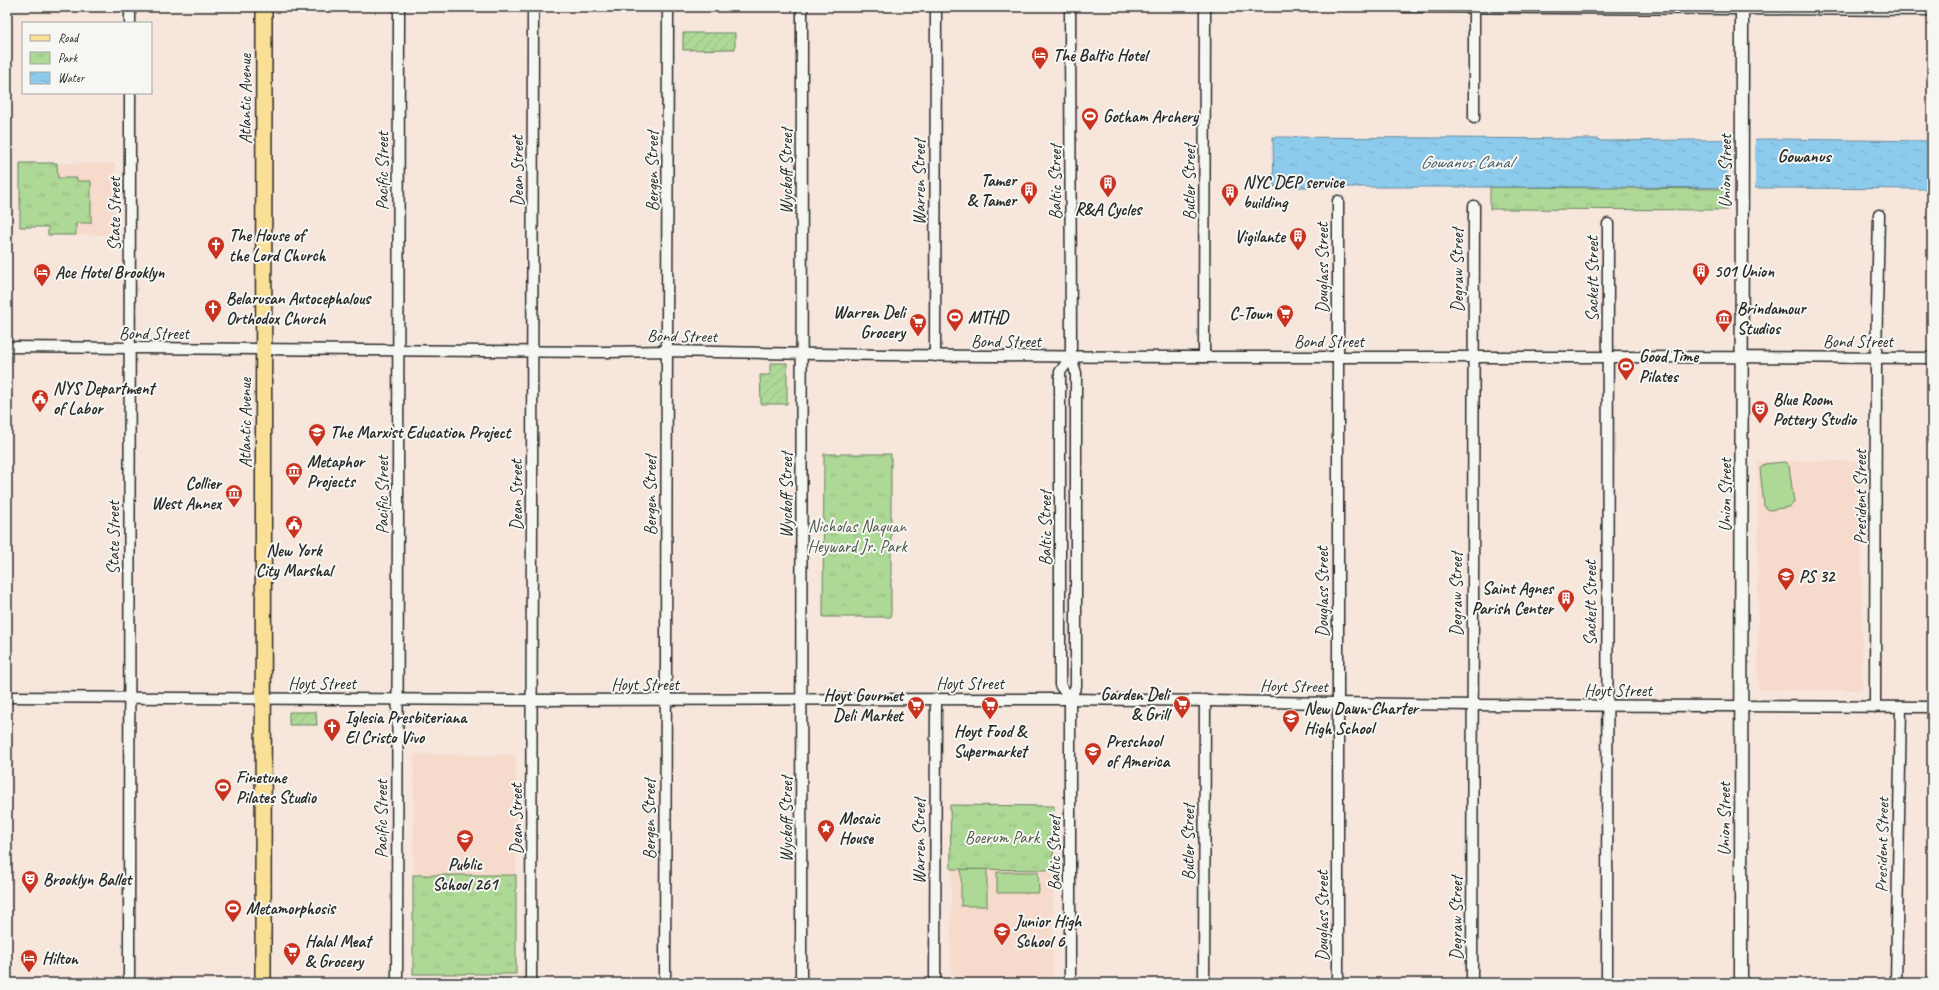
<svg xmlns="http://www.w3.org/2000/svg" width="1939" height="990" font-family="Caveat,sans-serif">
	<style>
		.built { fill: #f6dbcd }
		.grass { fill: #add896; stroke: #6c8260 }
		.park { fill: url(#park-tufts); stroke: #6c8260 }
		.garden { fill: url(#garden-furrows); stroke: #6c8260 }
		.water { fill: url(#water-ripples); stroke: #668b9f }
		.pier { fill: #f6e6dc }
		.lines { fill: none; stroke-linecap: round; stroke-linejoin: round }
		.minor-casing { stroke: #2b2b2b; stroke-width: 13 }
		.tertiary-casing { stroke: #2b2b2b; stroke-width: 15 }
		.primary-casing { stroke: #2b2b2b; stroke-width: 18 }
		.minor { stroke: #f6f6f2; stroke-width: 10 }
		.tertiary { stroke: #f6f6f2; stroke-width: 12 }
		.primary { stroke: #fadf96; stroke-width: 15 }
		.labels { text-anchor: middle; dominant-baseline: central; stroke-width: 4; stroke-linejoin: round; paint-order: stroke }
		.poi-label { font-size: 17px; font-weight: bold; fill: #2b2b2b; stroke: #f6f6f2; text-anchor: start }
		.street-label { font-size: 17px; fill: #2b2b2b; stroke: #f6f6f2 }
		.park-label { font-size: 17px; fill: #4c5646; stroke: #f6f6f2 }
		.neighbourhood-label { font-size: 18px; font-weight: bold; fill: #2b2b2b; stroke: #f6f6f2 }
		.water-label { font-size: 18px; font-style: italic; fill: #485b65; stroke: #f6f6f2 }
	</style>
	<defs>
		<pattern id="park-tufts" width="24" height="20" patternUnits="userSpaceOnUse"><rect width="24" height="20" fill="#add896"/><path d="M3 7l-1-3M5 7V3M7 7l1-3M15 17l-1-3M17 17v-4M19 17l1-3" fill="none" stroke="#95ba81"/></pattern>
		<pattern id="garden-furrows" width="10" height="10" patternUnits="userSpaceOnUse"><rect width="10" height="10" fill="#add896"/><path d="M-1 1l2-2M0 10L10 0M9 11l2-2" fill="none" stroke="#95ba81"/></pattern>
		<pattern id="water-ripples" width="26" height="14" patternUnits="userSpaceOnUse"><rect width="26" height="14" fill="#8dcbed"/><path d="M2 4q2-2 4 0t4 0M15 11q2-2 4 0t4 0" fill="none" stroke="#7aaecb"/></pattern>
	</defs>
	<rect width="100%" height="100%" fill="#f6e6dc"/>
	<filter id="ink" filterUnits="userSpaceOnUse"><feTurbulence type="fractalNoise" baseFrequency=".025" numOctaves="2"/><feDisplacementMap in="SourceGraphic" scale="8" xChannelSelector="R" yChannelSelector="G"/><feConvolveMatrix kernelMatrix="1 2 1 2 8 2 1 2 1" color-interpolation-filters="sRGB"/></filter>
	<g filter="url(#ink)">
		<g class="built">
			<polygon points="20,163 115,163 115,235 48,235 48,227 20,227"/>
			<polygon points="1758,461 1861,461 1862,690 1758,690"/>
			<polygon points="414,754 516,755 516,974 413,974"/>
			<polygon points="951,869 1053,870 1053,983 951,983"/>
		</g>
		<g class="grass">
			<polygon points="1785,462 1789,466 1794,502 1790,507 1769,510 1764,506 1760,469 1764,464"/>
			<rect x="961" y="869" width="26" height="37"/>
			<polygon points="997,872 1038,872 1039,893 997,893"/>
		</g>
		<g class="park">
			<polygon points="20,163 57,163 58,178 77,178 77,181 91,181 91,223 76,223 76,235 48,235 48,227 20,227"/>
			<polygon points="1490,187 1727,189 1727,210 1490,209"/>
			<polygon points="824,454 891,454 891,617 823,617"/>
			<polygon points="950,805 1054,806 1053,870 951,869"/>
			<rect x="413" y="875" width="103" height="99"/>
		</g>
		<g class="garden">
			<polygon points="683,33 735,33 735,49 683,50"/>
			<polygon points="770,363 787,363 787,404 761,404 760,375 770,375"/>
			<polygon points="289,712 316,712 317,725 289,725"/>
		</g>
		<polygon class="water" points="1273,137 1597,139 1601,141 1775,139 1932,141 1932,189 1605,187 1274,187"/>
		<polygon class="pier" points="1728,137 1755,138 1755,190 1728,190"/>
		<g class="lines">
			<g class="minor-casing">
				<g id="minor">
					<polyline points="1402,7 1932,10"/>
					<polyline points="1474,7 1474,118"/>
					<polyline points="130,23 130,7"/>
					<polyline points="1338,201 1338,983"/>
					<path d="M 7,347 L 606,352 L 667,351 C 1088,361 1510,355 1932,358"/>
					<polyline points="935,356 936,7"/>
					<polyline points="1204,357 1205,7"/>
					<polyline points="7,697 519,700 1070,699 1472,705 1932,707"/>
					<polyline points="1070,699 1060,685 1060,372 1071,357"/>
					<polyline points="1875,707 1876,357 1879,215"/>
					<polyline points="129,983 130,93"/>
					<polyline points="397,983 399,7"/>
					<polyline points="531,983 533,7"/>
					<polyline points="665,983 668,7"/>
					<polyline points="801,983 802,7"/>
					<polyline points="935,983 936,699"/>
					<polyline points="1070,983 1070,699 1076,686 1076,373 1071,357 1070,7"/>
					<polyline points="1204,983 1205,700"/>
					<polyline points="1472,983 1474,206"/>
					<polyline points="1607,983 1608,224"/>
					<polyline points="1896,983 1901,707"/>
				</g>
			</g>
			<g class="tertiary-casing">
				<polyline id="tertiary" points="1741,983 1742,7"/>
			</g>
			<g class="primary-casing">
				<polyline id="primary" points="263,983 264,7"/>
			</g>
			<use href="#minor" class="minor"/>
			<use href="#tertiary" class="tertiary"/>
			<use href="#primary" class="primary"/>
		</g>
	</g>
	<defs>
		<g id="hotel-pin" transform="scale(0.9)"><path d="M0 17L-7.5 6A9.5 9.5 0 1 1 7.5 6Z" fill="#c8321e" stroke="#f6f6f2"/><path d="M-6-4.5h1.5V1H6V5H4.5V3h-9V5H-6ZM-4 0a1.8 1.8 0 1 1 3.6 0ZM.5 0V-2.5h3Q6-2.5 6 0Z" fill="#fff"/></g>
		<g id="stadium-pin" transform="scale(0.9)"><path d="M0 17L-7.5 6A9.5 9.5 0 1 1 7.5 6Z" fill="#c8321e" stroke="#f6f6f2"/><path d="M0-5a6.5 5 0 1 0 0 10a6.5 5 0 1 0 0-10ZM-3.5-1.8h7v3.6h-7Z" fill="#fff"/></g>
		<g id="building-pin" transform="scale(0.9)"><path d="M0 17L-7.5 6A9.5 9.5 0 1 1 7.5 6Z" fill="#c8321e" stroke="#f6f6f2"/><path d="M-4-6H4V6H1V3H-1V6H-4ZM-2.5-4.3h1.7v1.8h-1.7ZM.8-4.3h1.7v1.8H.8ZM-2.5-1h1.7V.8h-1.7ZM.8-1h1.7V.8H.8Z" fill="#fff"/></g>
		<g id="church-pin" transform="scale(0.9)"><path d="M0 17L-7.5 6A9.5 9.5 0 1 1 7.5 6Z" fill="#c8321e" stroke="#f6f6f2"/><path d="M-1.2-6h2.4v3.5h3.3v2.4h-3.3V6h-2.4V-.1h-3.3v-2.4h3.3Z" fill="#fff"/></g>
		<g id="supermarket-pin" transform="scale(0.9)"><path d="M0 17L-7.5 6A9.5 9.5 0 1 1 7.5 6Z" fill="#c8321e" stroke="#f6f6f2"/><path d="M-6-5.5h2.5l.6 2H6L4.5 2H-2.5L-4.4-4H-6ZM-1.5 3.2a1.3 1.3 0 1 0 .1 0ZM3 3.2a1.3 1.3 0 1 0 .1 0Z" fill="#fff"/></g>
		<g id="museum-pin" transform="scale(0.9)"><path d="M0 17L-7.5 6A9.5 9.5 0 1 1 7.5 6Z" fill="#c8321e" stroke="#f6f6f2"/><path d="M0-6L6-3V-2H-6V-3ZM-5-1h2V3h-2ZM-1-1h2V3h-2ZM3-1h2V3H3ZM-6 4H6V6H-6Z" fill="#fff"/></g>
		<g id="civic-pin" transform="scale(0.9)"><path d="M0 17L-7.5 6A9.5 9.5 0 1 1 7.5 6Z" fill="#c8321e" stroke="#f6f6f2"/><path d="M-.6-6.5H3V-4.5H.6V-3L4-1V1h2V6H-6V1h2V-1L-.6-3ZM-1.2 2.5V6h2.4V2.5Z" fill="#fff"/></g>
		<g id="theatre-pin" transform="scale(0.9)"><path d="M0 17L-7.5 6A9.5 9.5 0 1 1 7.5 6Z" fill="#c8321e" stroke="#f6f6f2"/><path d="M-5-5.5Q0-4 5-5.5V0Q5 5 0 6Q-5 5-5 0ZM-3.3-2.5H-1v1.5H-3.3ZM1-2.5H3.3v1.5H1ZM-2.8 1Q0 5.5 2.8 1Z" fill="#fff"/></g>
		<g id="school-pin" transform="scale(0.9)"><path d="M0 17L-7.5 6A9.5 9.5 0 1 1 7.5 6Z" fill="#c8321e" stroke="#f6f6f2"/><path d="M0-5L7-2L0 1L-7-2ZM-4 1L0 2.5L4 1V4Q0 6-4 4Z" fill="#fff"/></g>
		<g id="sight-pin" transform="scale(0.9)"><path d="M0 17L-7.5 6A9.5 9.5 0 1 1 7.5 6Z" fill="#c8321e" stroke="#f6f6f2"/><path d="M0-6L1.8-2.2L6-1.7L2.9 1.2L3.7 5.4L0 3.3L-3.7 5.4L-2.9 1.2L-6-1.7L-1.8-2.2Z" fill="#fff"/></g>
	</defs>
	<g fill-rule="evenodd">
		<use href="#hotel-pin" x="1040" y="55"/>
		<use href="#stadium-pin" x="1090" y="116"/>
		<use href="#building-pin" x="1108" y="183"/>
		<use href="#building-pin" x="1029" y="190"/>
		<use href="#building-pin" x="1230" y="192"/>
		<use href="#building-pin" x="1298" y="236"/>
		<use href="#church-pin" x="216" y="245"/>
		<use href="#building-pin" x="1701" y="271"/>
		<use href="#hotel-pin" x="42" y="272"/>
		<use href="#church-pin" x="213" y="308"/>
		<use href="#supermarket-pin" x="1285" y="313"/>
		<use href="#stadium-pin" x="955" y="317"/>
		<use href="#museum-pin" x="1724" y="318"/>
		<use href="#supermarket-pin" x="918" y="322"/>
		<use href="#stadium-pin" x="1626" y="366"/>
		<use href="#civic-pin" x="40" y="398"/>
		<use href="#theatre-pin" x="1760" y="409"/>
		<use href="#school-pin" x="317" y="432"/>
		<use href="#museum-pin" x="294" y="471"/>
		<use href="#museum-pin" x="234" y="493"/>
		<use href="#civic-pin" x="294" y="524"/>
		<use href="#school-pin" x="1786" y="576"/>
		<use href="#building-pin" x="1566" y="598"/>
		<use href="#supermarket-pin" x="1182" y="704"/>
		<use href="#supermarket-pin" x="916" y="705"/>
		<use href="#supermarket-pin" x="990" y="705"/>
		<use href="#school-pin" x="1291" y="718"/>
		<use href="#church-pin" x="332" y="727"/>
		<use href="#school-pin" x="1093" y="751"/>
		<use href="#stadium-pin" x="223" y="787"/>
		<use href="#sight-pin" x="826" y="828"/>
		<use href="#school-pin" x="465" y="838"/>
		<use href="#theatre-pin" x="30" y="879"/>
		<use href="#stadium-pin" x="233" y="908"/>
		<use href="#school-pin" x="1002" y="931"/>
		<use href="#supermarket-pin" x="292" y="951"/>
		<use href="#hotel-pin" x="29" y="958"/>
	</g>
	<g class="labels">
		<g class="poi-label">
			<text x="1053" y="55">The Baltic Hotel</text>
			<text x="1103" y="116">Gotham Archery</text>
			<text x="1016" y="180" text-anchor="end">Tamer<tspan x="1016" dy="20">&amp; Tamer</tspan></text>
			<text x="1243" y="182">NYC DEP service<tspan x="1243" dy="20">building</tspan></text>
			<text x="1108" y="209" text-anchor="middle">R&amp;A Cycles</text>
			<text x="229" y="235">The House of<tspan x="229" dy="20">the Lord Church</tspan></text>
			<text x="1285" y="236" text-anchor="end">Vigilante</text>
			<text x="1714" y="271">501 Union</text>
			<text x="55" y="272">Ace Hotel Brooklyn</text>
			<text x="226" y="298">Belarusan Autocephalous<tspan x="226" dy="20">Orthodox Church</tspan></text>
			<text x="1737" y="308">Brindamour<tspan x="1737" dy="20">Studios</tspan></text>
			<text x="905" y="312" text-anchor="end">Warren Deli<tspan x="905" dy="20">Grocery</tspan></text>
			<text x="1272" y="313" text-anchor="end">C-Town</text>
			<text x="968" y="317">MTHD</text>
			<text x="1639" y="356">Good Time<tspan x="1639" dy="20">Pilates</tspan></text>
			<text x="53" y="388">NYS Department<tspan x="53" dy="20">of Labor</tspan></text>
			<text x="1773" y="399">Blue Room<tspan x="1773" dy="20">Pottery Studio</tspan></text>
			<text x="330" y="432">The Marxist Education Project</text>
			<text x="307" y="461">Metaphor<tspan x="307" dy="20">Projects</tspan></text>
			<text x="221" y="483" text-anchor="end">Collier<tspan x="221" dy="20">West Annex</tspan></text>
			<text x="294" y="550" text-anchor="middle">New York<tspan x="294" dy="20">City Marshal</tspan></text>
			<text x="1799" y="576">PS 32</text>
			<text x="1553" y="588" text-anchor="end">Saint Agnes<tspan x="1553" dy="20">Parish Center</tspan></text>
			<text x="1169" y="694" text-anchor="end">Garden Deli<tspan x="1169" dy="20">&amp; Grill</tspan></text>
			<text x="903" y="695" text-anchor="end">Hoyt Gourmet<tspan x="903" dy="20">Deli Market</tspan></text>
			<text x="1304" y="708">New Dawn Charter<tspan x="1304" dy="20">High School</tspan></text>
			<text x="345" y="717">Iglesia Presbiteriana<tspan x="345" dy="20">El Cristo Vivo</tspan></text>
			<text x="990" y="731" text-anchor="middle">Hoyt Food &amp;<tspan x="990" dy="20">Supermarket</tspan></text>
			<text x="1106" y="741">Preschool<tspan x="1106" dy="20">of America</tspan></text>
			<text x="236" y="777">Finetune<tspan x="236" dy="20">Pilates Studio</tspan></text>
			<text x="839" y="818">Mosaic<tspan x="839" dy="20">House</tspan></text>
			<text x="465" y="864" text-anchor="middle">Public<tspan x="465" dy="20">School 261</tspan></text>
			<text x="43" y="879">Brooklyn Ballet</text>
			<text x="246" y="908">Metamorphosis</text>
			<text x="1015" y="921">Junior High<tspan x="1015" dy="20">School 6</tspan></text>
			<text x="305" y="941">Halal Meat<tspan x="305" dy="20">&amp; Grocery</tspan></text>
			<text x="42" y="958">Hilton</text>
		</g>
		<g class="street-label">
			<text transform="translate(245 99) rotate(-90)">Atlantic Avenue</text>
			<text transform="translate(382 171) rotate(-90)">Pacific Street</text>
			<text transform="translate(517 171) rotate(-90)">Dean Street</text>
			<text transform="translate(652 171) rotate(-90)">Bergen Street</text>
			<text transform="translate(786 171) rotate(-90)">Wyckoff Street</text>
			<text transform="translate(1725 171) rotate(-90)">Union Street</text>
			<text transform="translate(919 182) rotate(-90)">Warren Street</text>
			<text transform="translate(1055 182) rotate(-90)">Baltic Street</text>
			<text transform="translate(1189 182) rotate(-90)">Butler Street</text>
			<text transform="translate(114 214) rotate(-90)">State Street</text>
			<text transform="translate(1322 268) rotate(-90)">Douglass Street</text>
			<text transform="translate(1457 270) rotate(-90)">Degraw Street</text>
			<text transform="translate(1592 279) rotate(-90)">Sackett Street</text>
			<text x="154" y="333">Bond Street</text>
			<text transform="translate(682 336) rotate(1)">Bond Street</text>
			<text x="1006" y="341">Bond Street</text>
			<text x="1329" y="341">Bond Street</text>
			<text x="1858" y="341">Bond Street</text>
			<text transform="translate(245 423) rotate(-90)">Atlantic Avenue</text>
			<text transform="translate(382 495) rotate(-90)">Pacific Street</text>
			<text transform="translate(516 495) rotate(-90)">Dean Street</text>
			<text transform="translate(650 495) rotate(-90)">Bergen Street</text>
			<text transform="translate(786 495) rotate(-90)">Wyckoff Street</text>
			<text transform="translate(1725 495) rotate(-90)">Union Street</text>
			<text transform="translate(1860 497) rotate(-90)">President Street</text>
			<text transform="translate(1045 528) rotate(-90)">Baltic Street</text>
			<text transform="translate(113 538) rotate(-90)">State Street</text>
			<text transform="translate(1322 592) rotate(-90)">Douglass Street</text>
			<text transform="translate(1456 594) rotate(-90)">Degraw Street</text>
			<text transform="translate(1590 603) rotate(-90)">Sackett Street</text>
			<text x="322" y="683">Hoyt Street</text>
			<text x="970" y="683">Hoyt Street</text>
			<text x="645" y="684">Hoyt Street</text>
			<text transform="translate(1294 686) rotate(1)">Hoyt Street</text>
			<text x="1618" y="690">Hoyt Street</text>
			<text transform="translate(381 819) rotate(-90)">Pacific Street</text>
			<text transform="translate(516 819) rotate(-90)">Dean Street</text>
			<text transform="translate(649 819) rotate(-90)">Bergen Street</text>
			<text transform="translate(786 819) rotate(-90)">Wyckoff Street</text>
			<text transform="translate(1724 819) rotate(-90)">Union Street</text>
			<text transform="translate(919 841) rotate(-90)">Warren Street</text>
			<text transform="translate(1188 842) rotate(-90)">Butler Street</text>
			<text transform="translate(1882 845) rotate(-89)">President Street</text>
			<text transform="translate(1054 853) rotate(-90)">Baltic Street</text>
			<text transform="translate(1322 916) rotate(-90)">Douglass Street</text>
			<text transform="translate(1456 918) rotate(-90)">Degraw Street</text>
		</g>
		<g class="park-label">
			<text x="857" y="526">Nicholas Naquan<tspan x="857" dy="20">Heyward Jr. Park</tspan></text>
			<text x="1002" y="837">Boerum Park</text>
		</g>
		<g class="neighbourhood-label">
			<text x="1804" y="156">Gowanus</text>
		</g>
		<g class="water-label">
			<text x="1466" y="162">Gowanus Canal</text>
		</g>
	</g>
	<rect width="1939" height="990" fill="none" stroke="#f6f6f2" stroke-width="24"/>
	<rect x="12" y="12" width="1915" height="966" fill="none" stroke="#2b2b2b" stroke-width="1.5" filter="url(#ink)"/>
	<rect x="22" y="22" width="130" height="72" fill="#f6f6f2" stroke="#a5a5a2"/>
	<rect x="30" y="35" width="20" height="6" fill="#fadf96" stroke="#a5a5a2"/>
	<text x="58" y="42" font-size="12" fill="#2b2b2b">Road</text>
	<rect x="30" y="52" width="20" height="12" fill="url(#park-tufts)" stroke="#a5a5a2"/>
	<text x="58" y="62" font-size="12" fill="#2b2b2b">Park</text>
	<rect x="30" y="72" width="20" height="12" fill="url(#water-ripples)" stroke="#a5a5a2"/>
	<text x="58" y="82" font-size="12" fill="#2b2b2b">Water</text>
</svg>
